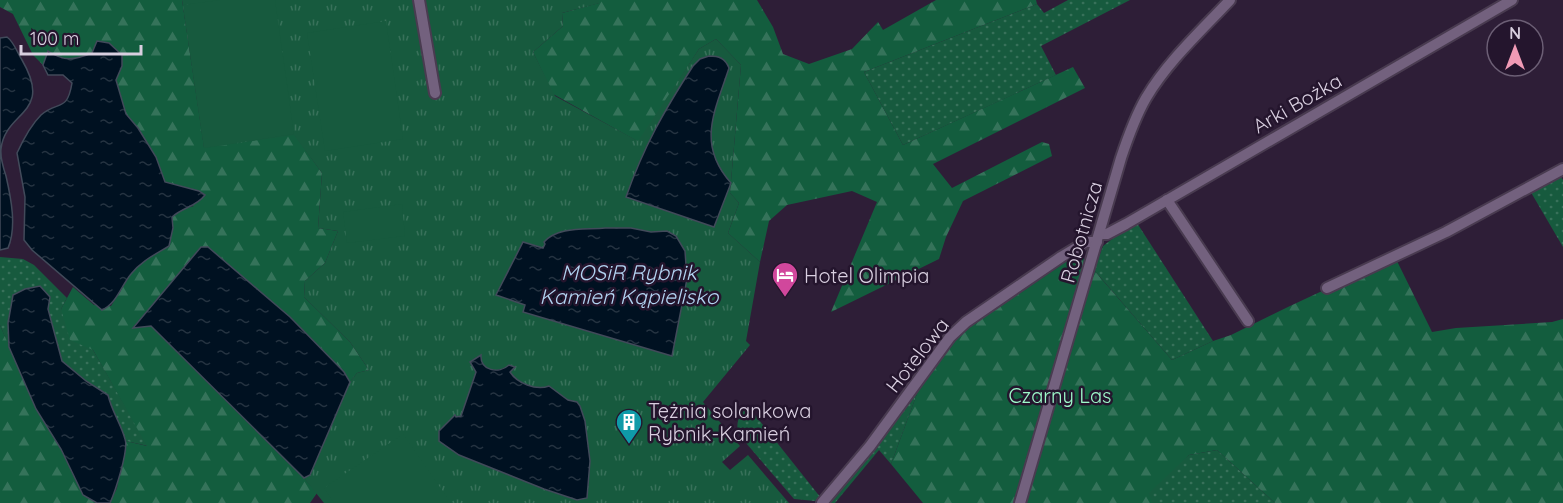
<svg xmlns="http://www.w3.org/2000/svg" width="1563" height="503" font-family="Quicksand,sans-serif">
	<style>
		.grass { fill: url(#grass-dots) }
		.forest { fill: url(#forest-firs) }
		.park { fill: url(#park-tufts) }
		.garden { fill: #175a3e }
		.water { fill: url(#water-ripples); stroke: #414a5a; stroke-width: 1.5 }
		.lines { fill: none; stroke-linecap: round; stroke-linejoin: round }
		.minor-casing { stroke: #493b50; stroke-width: 14 }
		.minor { stroke: #73617e; stroke-width: 10 }
		.labels { text-anchor: middle; dominant-baseline: central; stroke-width: 5; stroke-linejoin: round; paint-order: stroke }
		.street-label { font-size: 20px; fill: #d9cfe0; stroke: #24152d }
		.poi-label { font-size: 20px; fill: #d9cfe0; stroke: #24152d; text-anchor: start }
		.park-label { font-size: 20px; fill: #9efaca; stroke: #24152d }
		.water-label { font-size: 21px; font-style: italic; fill: #b2d4f2; stroke: #24152d }
	</style>
	<defs>
		<pattern id="grass-dots" width="8" height="8" patternUnits="userSpaceOnUse" patternTransform="scale(1.5)"><rect width="8" height="8" fill="#175a3e"/><path d="M2 2h.1M6 6h.1" fill="none" stroke="#38715a" stroke-width="1.8" stroke-linecap="round"/></pattern>
		<pattern id="forest-firs" width="22" height="20" patternUnits="userSpaceOnUse" patternTransform="scale(1.5)"><rect width="22" height="20" fill="#135d3e"/><path d="M5 1l3.5 6h-7zM16 11l3.5 6h-7z" fill="#35735a"/></pattern>
		<pattern id="park-tufts" width="24" height="20" patternUnits="userSpaceOnUse" patternTransform="scale(1.5)"><rect width="24" height="20" fill="#175a3e"/><path d="M3 7l-1-3M5 7V3M7 7l1-3M15 17l-1-3M17 17v-4M19 17l1-3" fill="none" stroke="#38715a"/></pattern>
		<pattern id="water-ripples" width="26" height="14" patternUnits="userSpaceOnUse" patternTransform="scale(1.5)"><rect width="26" height="14" fill="#001121"/><path d="M2 4q2-2 4 0t4 0M15 11q2-2 4 0t4 0" fill="none" stroke="#253341"/></pattern>
	</defs>
	<rect width="100%" height="100%" fill="#2e1e37"/>
	<g class="grass">
		<polygon points="1068,0 1130,0 1041,46 1056,75 903,145 864,72 1037,4 1044,13"/>
		<polygon points="1559,174 1563,180 1563,247 1529,189"/>
		<polygon points="1137,223 1213,341 1172,360 1094,270 1103,246 1116,236 1116,232"/>
		<polygon points="0,257 23,259 34,265 67,298 61,309 93,350 148,446 126,441 111,411 108,395 86,381 62,361 48,309 50,297 8,323 9,347 0,325"/>
		<polygon points="921,383 891,464 879,450 835,503 826,503"/>
		<path d="M 748,406 L 821,498 L 815,501 L 794,499 L 740,436 C 734,423 739,416 748,406 Z"/>
		<polygon points="1217,450 1275,503 1150,503 1145,490 1189,455"/>
	</g>
	<g class="forest">
		<path d="M 0,0 L 182,0 L 204,147 L 294,134 L 322,173 L 318,228 L 338,231 L 325,263 L 305,281 L 304,297 L 350,342 L 369,370 L 357,373 L 350,382 L 344,372 L 208,247 L 133,327 L 151,326 L 304,478 L 317,493 L 310,503 L 110,503 L 117,488 L 126,441 L 147,446 L 93,350 L 70,340 L 61,309 L 73,287 L 94,305 L 111,306 L 131,274 L 173,228 L 172,217 L 181,209 L 194,206 L 165,182 L 156,157 L 138,128 L 126,114 L 116,80 L 122,66 L 92,53 C 75,60 64,62 48,51 L 43,65 L 33,55 L 13,14 L 0,7 Z"/>
		<polygon points="599,0 757,0 773,27 783,54 809,64 852,49 878,22 883,30 936,0 1036,0 1037,4 864,72 903,145 1073,67 1085,88 933,164 952,188 1042,142 1049,144 1052,156 963,201 946,237 939,259 831,312 877,202 852,191 787,205 769,221 760,262 728,233 739,203 730,193 741,65 716,39 699,49 639,142 553,94 533,52 563,26 562,13 599,3"/>
		<polygon points="1079,253 1172,360 1213,341 1231,335 1290,306 1395,257 1432,332 1456,328 1552,322 1563,319 1563,503 1275,503 1217,450 1189,455 1149,493 1152,503 923,503 891,464 921,383 949,344 967,329"/>
		<polygon points="0,325 36,409 61,449 83,495 98,503 0,503"/>
	</g>
	<polygon class="park" points="182,0 599,0 600,3 562,13 563,26 533,52 555,96 638,141 699,49 716,39 741,65 730,193 739,203 728,233 760,262 746,341 750,345 703,402 740,446 722,462 730,470 748,455 789,503 324,503 304,478 310,475 350,382 357,373 369,370 350,342 304,297 305,281 325,263 338,231 318,228 322,173 294,135 204,148"/>
	<g class="garden">
		<polygon points="220,0 275,0 294,134 204,148 183,5"/>
		<polygon points="386,21 403,139 325,151 307,33"/>
		<polygon points="402,204 405,236 347,243 343,212"/>
		<polygon points="403,434 451,503 334,503 324,488"/>
	</g>
	<g class="water">
		<path d="M 7,37 C 14,42 17,52 22,60 C 54,115 5,110 1,149 C 0,158 3,167 6,176 C 11,198 17,227 8,248 L 0,250 L 0,38 Z"/>
		<path d="M 97,41 L 109,43 L 122,55 L 122,66 L 116,80 L 126,114 L 138,128 L 156,157 L 165,182 L 199,191 L 205,195 C 196,207 183,207 172,217 L 173,228 L 169,246 C 156,254 141,261 131,274 C 121,286 117,303 102,310 L 32,250 L 24,240 L 25,197 L 17,153 C 23,140 31,125 41,115 C 58,100 67,113 72,83 L 63,75 L 48,75 L 43,65 L 48,51 C 64,62 75,60 92,53 Z"/>
		<path d="M 709,56 C 719,56 725,58 729,68 C 715,111 696,144 731,183 L 714,227 L 626,197 C 644,146 664,111 693,66 L 700,59 Z"/>
		<path d="M 605,228 L 631,228 L 651,232 L 667,231 L 676,236 L 685,251 L 687,279 L 672,356 L 523,312 L 525,305 L 496,295 L 523,242 L 543,248 L 545,244 L 544,242 C 558,226 586,230 605,228 Z"/>
		<polygon points="201,247 208,247 290,317 344,372 350,382 310,475 304,478 151,326 133,328"/>
		<path d="M 40,286 L 50,297 L 48,309 L 62,361 L 86,381 L 108,395 C 112,412 121,424 125,439 C 129,450 115,492 110,503 L 97,503 L 83,495 L 61,449 L 36,409 L 9,347 L 8,323 L 13,295 L 25,289 Z"/>
		<path d="M 481,355 C 480,371 499,374 509,365 L 515,367 L 510,372 C 517,383 536,391 549,386 L 568,400 L 577,402 L 580,406 L 585,421 L 590,461 L 587,498 L 577,500 L 544,489 L 459,455 L 439,441 L 439,431 L 455,415 L 456,417 L 461,416 L 476,372 L 470,362 Z"/>
	</g>
	<g class="lines">
		<g class="minor-casing">
			<g id="minor">
				<polyline points="419,0 435,93"/>
				<polyline points="1167,200 1248,321"/>
				<polyline points="1099,234 1107,234 1126,224 1512,0"/>
				<polyline points="1327,288 1446,232 1563,169"/>
				<polyline points="822,503 870,446 950,337 966,322 1061,257 1086,242 1097,242"/>
				<path d="M 1020,503 L 1121,158 C 1128,137 1135,117 1146,98 C 1168,61 1201,31 1230,0"/>
			</g>
		</g>
		<use href="#minor" class="minor"/>
	</g>
	<defs>
		<g id="hotel-pin" transform="scale(1.35)"><path d="M0 17L-7.5 6A9.5 9.5 0 1 1 7.5 6Z" fill="#d1479c" stroke="#24152d"/><path d="M-6-4.5h1.5V1H6V5H4.5V3h-9V5H-6ZM-4 0a1.8 1.8 0 1 1 3.6 0ZM.5 0V-2.5h3Q6-2.5 6 0Z" fill="#fff"/></g>
		<g id="building-pin" transform="scale(1.35)"><path d="M0 17L-7.5 6A9.5 9.5 0 1 1 7.5 6Z" fill="#0f9aa8" stroke="#24152d"/><path d="M-4-6H4V6H1V3H-1V6H-4ZM-2.5-4.3h1.7v1.8h-1.7ZM.8-4.3h1.7v1.8H.8ZM-2.5-1h1.7V.8h-1.7ZM.8-1h1.7V.8H.8Z" fill="#fff"/></g>
	</defs>
	<g fill-rule="evenodd">
		<use href="#hotel-pin" x="785" y="275"/>
		<use href="#building-pin" x="629" y="422"/>
	</g>
	<g class="labels">
		<g class="street-label">
			<text transform="translate(1297 103) rotate(-30)">Arki Bożka</text>
			<text transform="translate(1081 232) rotate(-74)">Robotnicza</text>
			<text transform="translate(917 355) rotate(-52)">Hotelowa</text>
		</g>
		<g class="poi-label">
			<text x="804" y="275">Hotel Olimpia</text>
			<text x="648" y="410">Tężnia solankowa<tspan x="648" dy="23">Rybnik-Kamień</tspan></text>
		</g>
		<g class="park-label">
			<text x="1060" y="395">Czarny Las</text>
		</g>
		<g class="water-label">
			<text x="629" y="272">MOSiR Rybnik<tspan x="629" dy="24">Kamień Kąpielisko</tspan></text>
		</g>
	</g>
	<g transform="translate(1515 48)"><circle r="28" fill="#24152d" stroke="#6c5f75" stroke-width="1.5"/>
	<path d="M0-4.5L10 22L0 15L-10 22Z" fill="#f09ab5"/>
	<text y="-9" font-size="16" font-weight="bold" text-anchor="middle" fill="#d9cfe0">N</text>
	</g>
	<path d="M21 45v9h120v-9" fill="none" stroke="#d9cfe0" stroke-width="3"/>
	<text x="30" y="45" font-size="18" fill="#d9cfe0" stroke="#24152d" stroke-width="4.5" paint-order="stroke">100 m</text>
</svg>
